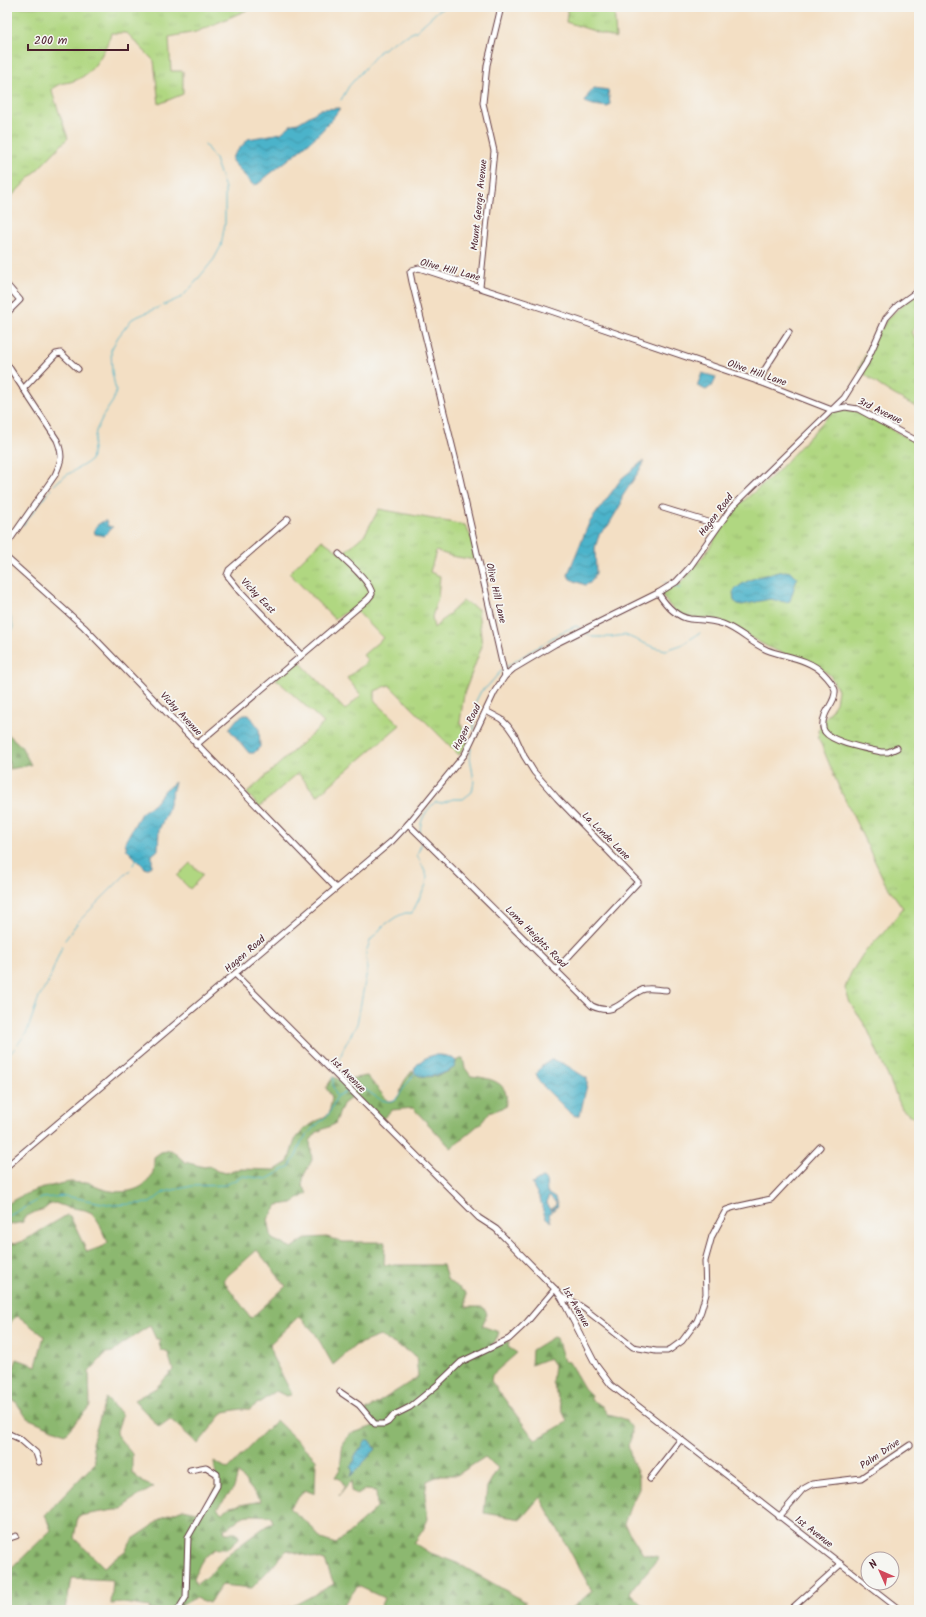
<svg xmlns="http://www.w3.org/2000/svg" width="926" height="1617" font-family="Kalam,sans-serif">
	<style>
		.grass { fill: url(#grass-tufts); stroke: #7d7b56 }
		.forest { fill: url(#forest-firs); stroke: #6b6c4d; fill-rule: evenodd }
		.park { fill: #b0d781; stroke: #7d7b56 }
		.water { fill: url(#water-waves); stroke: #4a697a }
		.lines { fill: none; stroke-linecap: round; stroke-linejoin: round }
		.stream { stroke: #4bb3ca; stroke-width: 1 }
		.minor-casing { stroke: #633c42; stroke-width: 7 }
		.minor { stroke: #fff; stroke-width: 5 }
		.labels { text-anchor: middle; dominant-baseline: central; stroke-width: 3.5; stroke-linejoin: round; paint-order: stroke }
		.street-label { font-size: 10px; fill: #4a1f2b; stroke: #f6f6f2 }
	</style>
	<defs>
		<pattern id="grass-tufts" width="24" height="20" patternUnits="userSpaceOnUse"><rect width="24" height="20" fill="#b0d781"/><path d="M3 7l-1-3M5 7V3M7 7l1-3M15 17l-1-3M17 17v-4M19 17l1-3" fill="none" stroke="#99b870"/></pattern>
		<pattern id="forest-firs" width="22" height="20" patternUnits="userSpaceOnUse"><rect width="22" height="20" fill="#8cb86f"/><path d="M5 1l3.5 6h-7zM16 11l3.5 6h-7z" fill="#74955b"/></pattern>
		<pattern id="water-waves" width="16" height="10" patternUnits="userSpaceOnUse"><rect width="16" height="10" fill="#4bb3ca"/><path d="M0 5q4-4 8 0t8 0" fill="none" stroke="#4091a4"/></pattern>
	</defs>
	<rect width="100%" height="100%" fill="#f6f6f2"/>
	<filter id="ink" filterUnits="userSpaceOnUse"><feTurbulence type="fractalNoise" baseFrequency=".025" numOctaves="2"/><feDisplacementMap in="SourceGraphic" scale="8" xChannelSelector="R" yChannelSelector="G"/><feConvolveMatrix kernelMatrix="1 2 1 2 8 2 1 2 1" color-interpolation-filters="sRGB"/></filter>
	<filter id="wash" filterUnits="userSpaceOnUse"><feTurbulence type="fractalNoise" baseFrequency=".012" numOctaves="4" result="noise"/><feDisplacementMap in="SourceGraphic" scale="16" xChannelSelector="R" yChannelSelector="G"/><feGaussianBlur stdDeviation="0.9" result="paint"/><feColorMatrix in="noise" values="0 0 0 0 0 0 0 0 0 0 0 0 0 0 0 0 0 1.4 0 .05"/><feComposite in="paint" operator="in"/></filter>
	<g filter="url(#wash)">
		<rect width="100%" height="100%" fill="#f3dfc4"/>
		<g class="grass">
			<path d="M 7,7 L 254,7 L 196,32 L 169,37 L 171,71 L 183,71 L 183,94 L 159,104 L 154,61 L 127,33 L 111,33 C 106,50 93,74 76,80 C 65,85 63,80 52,89 L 53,95 L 68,138 L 11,197 L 7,194 Z"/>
			<polygon points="568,7 614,7 616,38 566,22"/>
			<path d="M 919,292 L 919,324 L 911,332 L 919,344 L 919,367 L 918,370 L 919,372 L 919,408 C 897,397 877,386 859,369 L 873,337 L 884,325 L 886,320 L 908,300 Z"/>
			<path d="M 837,410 L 855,410 L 919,444 L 919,1122 L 902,1109 L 867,1028 L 850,1003 L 845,988 L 851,973 L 863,954 L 885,931 L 903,908 L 885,883 L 879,870 L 838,785 L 819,739 L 818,730 L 836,703 L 838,690 L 830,675 L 820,668 L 770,648 L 719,620 C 710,618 703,618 693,618 C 679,617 667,605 661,593 L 680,584 L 706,553 L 733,510 L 776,473 L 833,411 Z"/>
			<polygon points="379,509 465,525 473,541 475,560 451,556 436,551 430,572 440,576 438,597 432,617 434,628 463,601 478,609 482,646 464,694 460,722 468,742 459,755 389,685 375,691 375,701 400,725 317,796 298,773 259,807 247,793 324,723 276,679 297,659 345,710 361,695 347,678 368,661 363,655 383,638 354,608 334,619 289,573 322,540 342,554 365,534"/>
		</g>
		<g class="forest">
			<polygon points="7,733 21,746 31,765 10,769 7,753"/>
			<path d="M 463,1058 L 465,1068 L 471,1076 C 490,1078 512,1082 505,1107 L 489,1113 L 482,1122 L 451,1148 L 413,1108 L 392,1110 L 381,1120 L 355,1095 L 343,1104 L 335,1124 L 317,1132 L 310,1141 L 312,1160 L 304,1175 L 302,1185 L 308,1193 L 292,1203 L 278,1205 L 268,1219 L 272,1239 L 292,1248 L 307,1238 L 327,1237 L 343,1242 L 385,1242 L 384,1265 L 443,1265 L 447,1279 L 466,1293 L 466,1307 L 483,1307 L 487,1314 L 482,1326 L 499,1332 L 497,1338 L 491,1347 L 509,1341 L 508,1347 L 517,1353 L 492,1375 L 491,1381 L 535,1440 L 567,1422 L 552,1382 L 554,1365 L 549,1358 L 531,1365 L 532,1350 L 553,1337 L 557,1338 L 564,1361 L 569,1362 L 584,1388 L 591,1395 L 591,1400 L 602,1406 L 607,1414 C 625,1417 639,1425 628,1445 L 632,1461 L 639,1476 L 639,1489 L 630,1507 L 624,1524 L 643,1554 L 659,1557 L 630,1592 L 648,1610 L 570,1610 L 592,1591 L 540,1497 L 521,1519 L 484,1513 L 487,1487 L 498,1468 L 485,1457 L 457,1475 L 441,1475 L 427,1481 L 425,1495 L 428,1519 L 423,1530 L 414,1543 L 428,1552 L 457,1563 L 526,1602 L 521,1610 L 379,1610 L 384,1598 L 358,1586 L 339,1610 L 275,1610 L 293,1606 L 334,1584 L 325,1561 L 287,1550 L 252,1588 L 222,1585 L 209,1603 L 195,1598 L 182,1605 L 178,1610 L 149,1610 L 150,1607 L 123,1603 L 111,1604 L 113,1580 L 71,1578 L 66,1610 L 14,1610 L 7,1606 L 7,1573 L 51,1530 L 45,1515 L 95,1463 L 92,1443 L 106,1398 L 122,1415 L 116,1434 L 132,1454 L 132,1473 L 144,1483 L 154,1487 L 130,1501 L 123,1510 L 114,1510 L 78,1516 L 74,1538 L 104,1567 L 125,1551 L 133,1539 L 151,1527 L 161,1518 L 183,1509 L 202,1513 L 217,1486 L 214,1461 L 228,1469 L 276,1420 L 316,1459 L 315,1494 L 305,1490 L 289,1508 L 310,1525 L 321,1539 L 336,1544 L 377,1508 L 376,1491 L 365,1490 L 357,1494 L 351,1491 L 352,1480 L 339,1496 L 345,1486 L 340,1479 L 335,1477 L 340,1469 L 343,1442 L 350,1434 L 377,1425 L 365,1411 L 418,1377 L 416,1356 L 380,1336 L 356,1345 L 333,1365 L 315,1333 L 299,1316 L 270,1344 L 272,1356 L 291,1392 L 291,1395 L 286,1396 L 276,1391 L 250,1409 L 241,1409 L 224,1412 L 198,1444 L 170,1419 L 159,1427 L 134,1400 L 156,1388 L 173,1370 L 168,1353 L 161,1350 L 159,1344 L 161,1339 L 156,1339 L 150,1326 C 144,1329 114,1349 113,1352 L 106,1353 L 89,1372 L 90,1406 L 65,1434 L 27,1418 L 16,1402 L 7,1398 L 7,1368 L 14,1367 L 17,1359 L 36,1366 L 44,1336 L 18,1316 L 13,1319 L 7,1329 L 7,1242 L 14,1244 L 23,1241 L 67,1215 L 70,1216 L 87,1252 L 104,1246 L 108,1242 L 105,1237 L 98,1221 L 92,1213 L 85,1210 L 66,1207 L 55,1203 L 49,1205 L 43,1210 L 37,1211 L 23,1218 L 23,1222 L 9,1225 L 7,1228 L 7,1205 C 20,1193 52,1185 70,1182 C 76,1182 82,1184 88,1182 C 105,1195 144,1198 153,1172 C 154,1168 154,1161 154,1157 L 161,1152 L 171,1150 L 185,1162 L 204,1167 L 210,1166 L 217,1171 L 226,1173 L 241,1169 L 275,1170 L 288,1162 L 295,1140 L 305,1128 L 329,1114 L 332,1097 L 326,1088 L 333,1077 L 341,1080 L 367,1076 L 388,1101 C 400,1103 400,1090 404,1082 C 406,1078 409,1075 412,1071 C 414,1073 417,1075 420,1076 C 430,1079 456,1073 456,1061 ZM 257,1250 L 286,1286 L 251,1318 L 223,1280 ZM 369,1440 L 376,1448 C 373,1452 354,1473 351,1474 L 353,1472 L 352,1469 L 356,1459 L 354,1457 L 363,1446 L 363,1443 ZM 238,1473 L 261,1501 L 230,1507 L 222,1513 L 217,1508 L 234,1488 ZM 253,1515 L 271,1516 L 273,1523 L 266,1526 L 228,1554 L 212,1572 L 196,1585 L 194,1578 L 200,1564 L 204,1558 L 215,1549 L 227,1549 L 239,1538 L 238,1533 L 225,1533 L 224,1529 L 225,1528 L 227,1528 C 239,1521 238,1515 253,1515 Z"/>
		</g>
		<polygon class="park" points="190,863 203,875 190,889 177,876"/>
		<g class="water">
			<polygon points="594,88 608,90 610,104 608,107 593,105 585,102 588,95"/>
			<path d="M 340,108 C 320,140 286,159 258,184 L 253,185 L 232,161 L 232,157 L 248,139 L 281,133 L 292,124 L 298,123 L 321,109 Z"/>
			<polygon points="702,373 716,377 713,385 706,390 697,386"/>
			<polygon points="643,461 643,465 622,497 621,504 608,526 599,535 595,548 596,573 590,583 585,585 570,579 568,575 570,569 589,523 622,478"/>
			<path d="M 104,521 L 106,521 L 108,526 L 113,527 L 104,536 L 95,534 C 93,527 98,524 104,521 Z"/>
			<path d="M 785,571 L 791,572 L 797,578 L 790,601 L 785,602 L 770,599 L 742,605 L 738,604 L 734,601 L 733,592 C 744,578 768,574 785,571 Z"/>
			<polygon points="244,715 249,715 259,728 260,747 254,753 249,753 229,729 237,719"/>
			<polygon points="175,782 167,812 159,830 158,850 152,855 152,866 146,869 127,850 125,842 141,813 154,804 165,790"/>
			<path d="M 434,1055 C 442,1055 450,1055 456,1061 L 455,1067 C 445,1074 429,1079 417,1075 L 414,1071 C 416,1062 426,1057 434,1055 Z"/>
			<path d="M 551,1060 C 564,1061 575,1072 587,1078 L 587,1085 L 580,1115 L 575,1116 L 569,1112 L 539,1082 L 536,1073 L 543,1065 Z"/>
			<polygon points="542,1178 546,1179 547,1193 555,1198 558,1206 552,1211 551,1209 555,1207 556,1203 550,1197 548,1197 547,1203 551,1212 549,1215 551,1222 545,1217 540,1199 532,1184"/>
			<polygon points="367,1440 369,1440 376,1449 350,1477 353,1472 351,1467 353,1462 355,1461 354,1457 363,1446 363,1443"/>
		</g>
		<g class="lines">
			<g class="stream">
				<polyline points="341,100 349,86 380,51 397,40 416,31 439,10 448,7"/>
				<path d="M 54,485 C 65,474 79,469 91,460 L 96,431 L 103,416 L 113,401 L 116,391 L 112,372 L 111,350 L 118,337 L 132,319 L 182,297 L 193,285 L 214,259 L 221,246 L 225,223 L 225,188 L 215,159 L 205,145"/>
				<polyline points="23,525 51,489"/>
				<polyline points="7,535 11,534"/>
				<polyline points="663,581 668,584"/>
				<polyline points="673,586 678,588 680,588"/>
				<polyline points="7,605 13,627 7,639"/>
				<polyline points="585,632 593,637 611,637 625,635 653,647 666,650 681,645 700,633"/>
				<polyline points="506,667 560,633 576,626 580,628"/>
				<polyline points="474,730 476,701 481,691 487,687 501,671"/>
				<path d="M 420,832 C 420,819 426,811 435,802 L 442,803 L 453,799 L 463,799 L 472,792 L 474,781 L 470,757 L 471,748"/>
				<polyline points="133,865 136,859"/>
				<polyline points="65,940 78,922 130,870"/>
				<polyline points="18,1044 27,1032 39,997 48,983 62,946"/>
				<polyline points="7,1057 15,1048"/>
				<polyline points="336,1072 343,1049 357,1024 367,971 366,952 370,941 383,926 396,917 405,913 412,913 426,885 427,876 417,855 421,845 421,840"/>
				<polyline points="333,1077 333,1086 336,1095"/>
				<path d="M 353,1089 L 358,1086 C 371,1090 381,1107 396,1099 L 415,1073"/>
				<polyline points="7,1217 42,1198 65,1196 113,1205 150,1203 164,1192 192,1186 225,1185 243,1176 267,1179 290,1166 297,1154 301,1142 312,1129 329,1114 337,1096 348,1091"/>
			</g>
		</g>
	</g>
	<g filter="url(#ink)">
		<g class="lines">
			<g class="minor-casing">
				<g id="minor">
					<polyline points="7,285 20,300 7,313"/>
					<polyline points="480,287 494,151 483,103 487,65 501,7"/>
					<path d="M 7,364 L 57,440 C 63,455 62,460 55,475 L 7,544"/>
					<polyline points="760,382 765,369 789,332"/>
					<polyline points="23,389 56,354 61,353 78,369"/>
					<polyline points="663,508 718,525"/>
					<polyline points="288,519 229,570 227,575 240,591 301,655"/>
					<polyline points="7,558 84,627 336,888"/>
					<path d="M 658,593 C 665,604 676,617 690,619 C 701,620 712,620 723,624 C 739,630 751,643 767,650 C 785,657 808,658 823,673 C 827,677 833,683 835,690 C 836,700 828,707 825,715 C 823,720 821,727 825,732 C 833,743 868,749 881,752 L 888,752 L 897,748"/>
					<polyline points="505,676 458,469 412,282 410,272 412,270 419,268 545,309 760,382 832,410 845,407 858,409 919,442"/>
					<polyline points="486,711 501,719 508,726 515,736 524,756 534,772 557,798 638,882 556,970"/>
					<path d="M 196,745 L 368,599 L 372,594 C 371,582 348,563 339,554"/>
					<path d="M 408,824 L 592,1006 C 616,1017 622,999 642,990 C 648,987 659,990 666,990"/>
					<polyline points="235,974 479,1218 496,1229 555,1289 561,1297 596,1365 611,1385 900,1610"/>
					<polyline points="7,1166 392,841 408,824 465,754 495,691 505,676 513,669 555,644 658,593 676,582 689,568 732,507 844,398 866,363 886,318 898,305 919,290"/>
					<polyline points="561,1297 574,1302 586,1310 633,1347 656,1351 667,1351 671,1349 682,1341 697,1321 701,1311 706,1294 705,1261 712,1236 726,1210 735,1207 771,1199 820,1147"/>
					<polyline points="340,1392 359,1405 375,1424 384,1424 388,1422 394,1415 410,1407 436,1386 461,1362 509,1339 527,1322 555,1289"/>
					<polyline points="7,1433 20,1439 36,1453 39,1462"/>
					<polyline points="650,1479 681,1439"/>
					<polyline points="779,1517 803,1489 812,1484 861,1478 910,1445"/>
					<polyline points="7,1539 16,1536"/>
					<polyline points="178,1610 186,1597 188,1537 217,1486 217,1474 206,1467 190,1470"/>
					<polyline points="790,1610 841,1564"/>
				</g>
			</g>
			<use href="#minor" class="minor"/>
		</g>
	</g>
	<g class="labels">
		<g class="street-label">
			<text transform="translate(479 205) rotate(-84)">Mount George Avenue</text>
			<text transform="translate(450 270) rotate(15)">Olive Hill Lane</text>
			<text transform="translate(757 373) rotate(19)">Olive Hill Lane</text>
			<text transform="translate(880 411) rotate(26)">3rd Avenue</text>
			<text transform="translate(716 515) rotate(-53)">Hagen Road</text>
			<text transform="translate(496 593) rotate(77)">Olive Hill Lane</text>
			<text transform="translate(258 596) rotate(46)">Vichy East</text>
			<text transform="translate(181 714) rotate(47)">Vichy Avenue</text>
			<text transform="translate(467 727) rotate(-63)">Hagen Road</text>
			<text transform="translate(606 836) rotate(45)">La Londe Lane</text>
			<text transform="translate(536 937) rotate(45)">Loma Heights Road</text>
			<text transform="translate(245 954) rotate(-41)">Hagen Road</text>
			<text transform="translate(348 1075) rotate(45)">1st Avenue</text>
			<text transform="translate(576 1307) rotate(60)">1st Avenue</text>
			<text transform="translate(880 1454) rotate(-34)">Palm Drive</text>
			<text transform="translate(814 1532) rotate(38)">1st Avenue</text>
		</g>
	</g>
	<rect width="926" height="1617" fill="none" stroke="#f6f6f2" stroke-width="24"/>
	<g transform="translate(880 1571) rotate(315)"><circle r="19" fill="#f6f6f2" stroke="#b1a0a2"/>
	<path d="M0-3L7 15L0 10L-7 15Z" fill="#d1495b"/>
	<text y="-6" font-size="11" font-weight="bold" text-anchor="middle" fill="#4a1f2b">N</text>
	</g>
	<path d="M28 44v6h100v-6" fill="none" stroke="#4a1f2b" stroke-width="2"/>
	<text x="34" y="44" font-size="12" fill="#4a1f2b" stroke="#f6f6f2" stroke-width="3" paint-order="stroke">200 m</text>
</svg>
